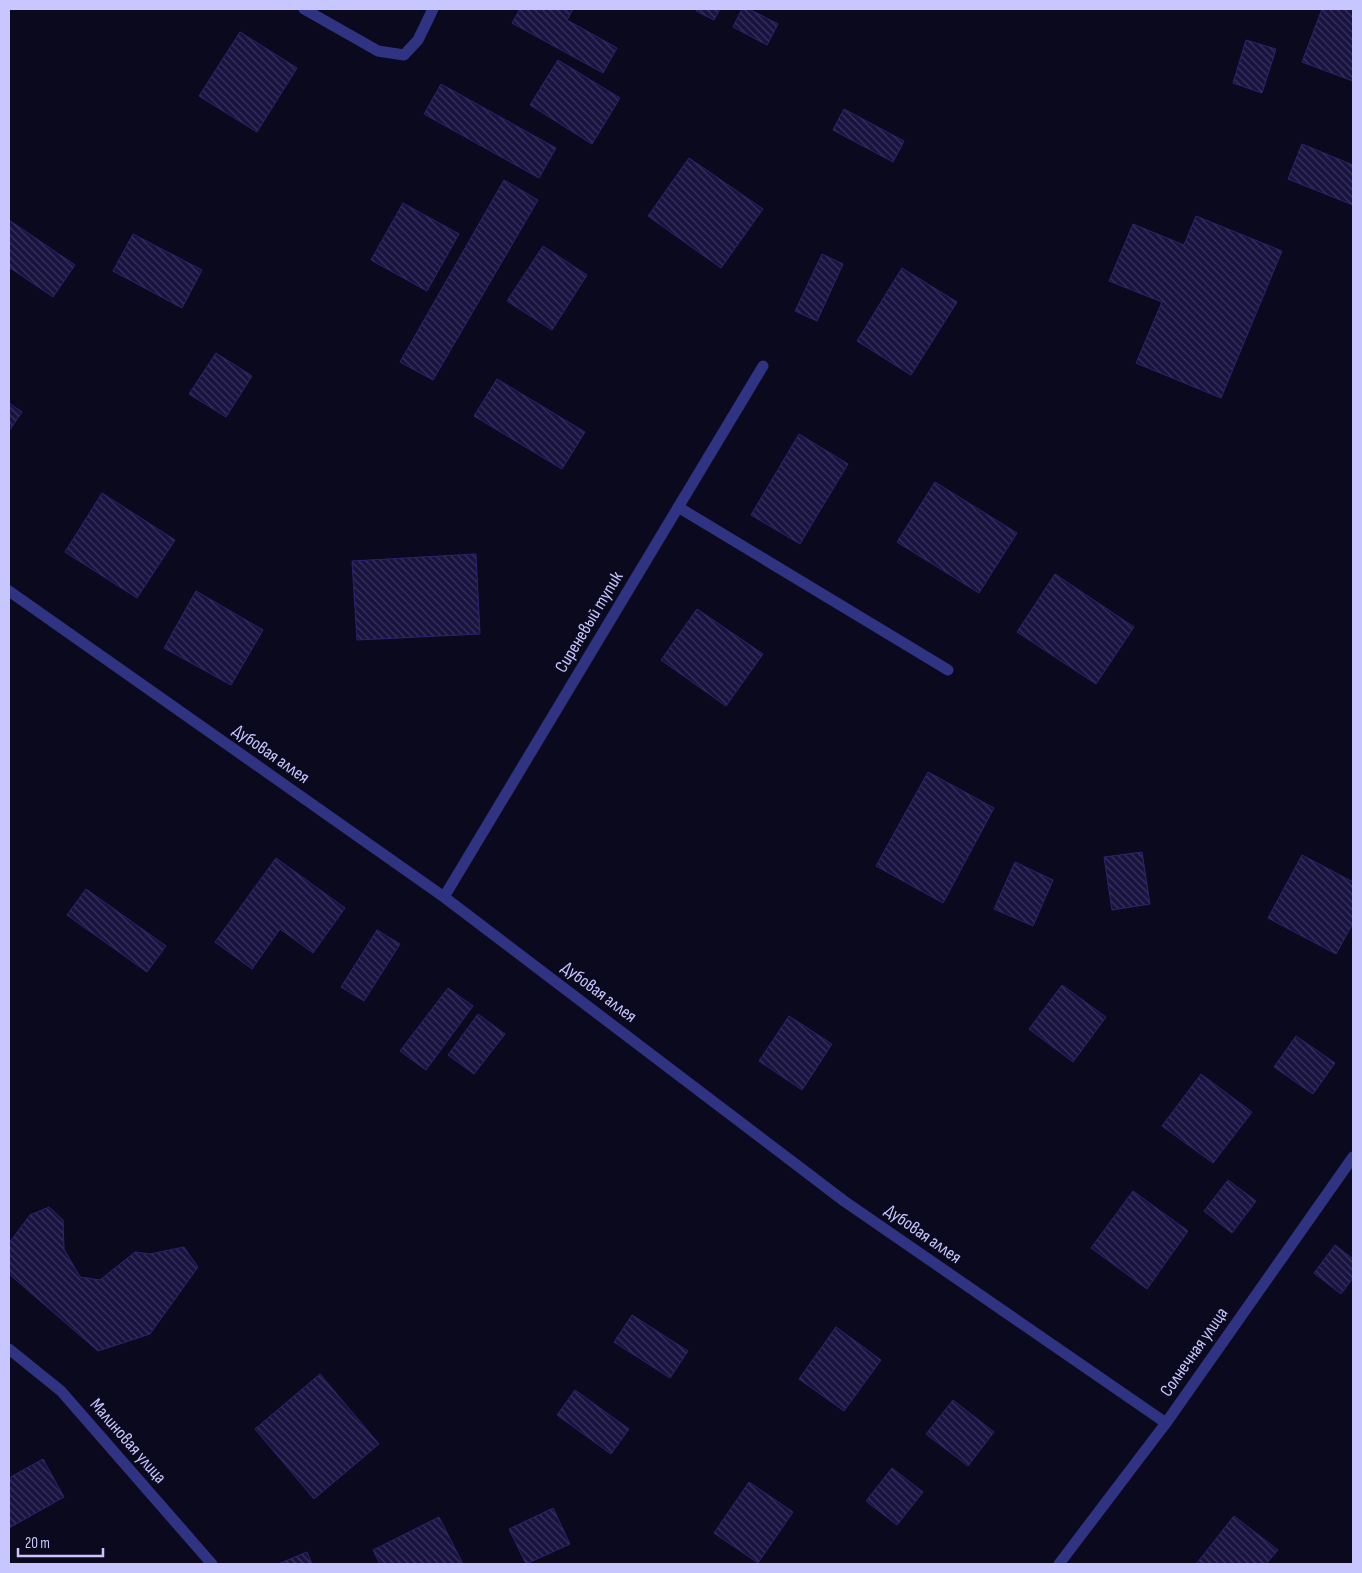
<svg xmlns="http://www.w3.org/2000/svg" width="1362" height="1573" font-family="'Sofia Sans Condensed',sans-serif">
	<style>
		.building { fill: url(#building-back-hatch); stroke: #2b236f }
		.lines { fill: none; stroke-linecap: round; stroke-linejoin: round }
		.lane { stroke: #2f3382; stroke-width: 11 }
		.labels { text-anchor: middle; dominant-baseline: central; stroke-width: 4; stroke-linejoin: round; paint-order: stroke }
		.street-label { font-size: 18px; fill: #c7c6ff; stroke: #0b091e }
	</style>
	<defs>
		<pattern id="building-back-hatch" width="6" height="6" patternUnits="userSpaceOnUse" patternTransform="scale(1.25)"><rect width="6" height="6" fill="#191340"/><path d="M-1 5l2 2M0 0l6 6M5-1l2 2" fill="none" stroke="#39345d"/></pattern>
	</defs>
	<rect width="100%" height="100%" fill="#0b091e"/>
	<g class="building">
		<polygon points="520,9 573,9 567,20 617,48 603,73 512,23"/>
		<polygon points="697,9 720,9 714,20 696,11"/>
		<polygon points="742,9 749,9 778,24 767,45 733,27"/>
		<polygon points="1322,9 1353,9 1353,81 1302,62"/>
		<polygon points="240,32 297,68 257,132 199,96"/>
		<polygon points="1246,40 1276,49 1262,93 1233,83"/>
		<polygon points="558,60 620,98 592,144 530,105"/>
		<polygon points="441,84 556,148 539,178 424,114"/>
		<polygon points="844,109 904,141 893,162 833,130"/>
		<polygon points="1302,144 1353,165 1353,205 1288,179"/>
		<polygon points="689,158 763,209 721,268 648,216"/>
		<polygon points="504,180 538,200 433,380 400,362"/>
		<polygon points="403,203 459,234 427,291 371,260"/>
		<polygon points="1196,216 1282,251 1221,398 1136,363 1162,302 1109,281 1133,224 1184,245"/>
		<polygon points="9,220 75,265 53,297 9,267"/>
		<polygon points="133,234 202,270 182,308 113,271"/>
		<polygon points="543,246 587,275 552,330 507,301"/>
		<polygon points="822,254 843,264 817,321 795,311"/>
		<polygon points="902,268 957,302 911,375 857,341"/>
		<polygon points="216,353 252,376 226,417 189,394"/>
		<polygon points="497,379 585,432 562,469 474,416"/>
		<polygon points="9,403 22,412 9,431"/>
		<polygon points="799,434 848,464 800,544 751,515"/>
		<polygon points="935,482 1017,533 979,593 897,542"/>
		<polygon points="102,493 175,540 137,598 65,552"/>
		<polygon points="476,554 480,634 357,640 352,561"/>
		<polygon points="1055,574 1134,627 1096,684 1017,632"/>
		<polygon points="196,591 263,630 231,685 164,648"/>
		<polygon points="697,609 763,654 726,706 661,660"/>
		<polygon points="928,772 994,808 943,903 876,866"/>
		<polygon points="1142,852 1150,904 1112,910 1104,857"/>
		<polygon points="1302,855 1353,882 1353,923 1336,954 1268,918"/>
		<polygon points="276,858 345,908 313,953 280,929 252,969 215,942"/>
		<polygon points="1015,862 1053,880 1033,926 994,909"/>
		<polygon points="86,889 166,946 147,972 67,915"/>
		<polygon points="377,930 400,944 364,1001 341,987"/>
		<polygon points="1062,985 1106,1017 1073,1062 1029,1029"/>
		<polygon points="448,988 473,1006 426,1070 400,1051"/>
		<polygon points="478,1014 505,1034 474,1074 448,1055"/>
		<polygon points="789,1016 832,1044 802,1090 759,1061"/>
		<polygon points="1296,1036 1335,1063 1313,1094 1274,1067"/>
		<polygon points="1201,1074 1252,1112 1213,1163 1162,1126"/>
		<polygon points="1228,1180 1256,1201 1232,1233 1204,1211"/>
		<polygon points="1133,1191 1188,1231 1147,1289 1091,1248"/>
		<polygon points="49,1207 63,1220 64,1249 80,1277 100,1280 135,1252 150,1254 184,1247 198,1267 150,1334 98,1351 9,1274 9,1243 30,1215"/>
		<polygon points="1335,1245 1353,1259 1353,1278 1341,1294 1314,1273"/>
		<polygon points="632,1315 688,1351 670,1378 614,1342"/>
		<polygon points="836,1327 881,1360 844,1411 799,1379"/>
		<polygon points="320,1374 379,1444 314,1499 255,1429"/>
		<polygon points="575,1390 629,1429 611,1454 557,1415"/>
		<polygon points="953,1400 994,1432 968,1466 926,1434"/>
		<polygon points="43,1459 64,1497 9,1528 9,1478"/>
		<polygon points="892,1468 923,1492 897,1525 866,1501"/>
		<polygon points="749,1482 793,1512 758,1563 714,1533"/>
		<polygon points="553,1508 570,1544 526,1564 509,1529"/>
		<polygon points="1234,1516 1278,1550 1266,1564 1196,1564"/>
		<polygon points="439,1517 463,1564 380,1564 373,1550"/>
		<polygon points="307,1552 312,1564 278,1564"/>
	</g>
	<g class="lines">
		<g class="lane">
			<polyline points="304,9 378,51 404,55 418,40 433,9"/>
			<polyline points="678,507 948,670"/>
			<polyline points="9,591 444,897 844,1201 1166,1423"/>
			<polyline points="444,897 763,366"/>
			<polyline points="9,1349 61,1391 212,1564"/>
			<polyline points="1059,1564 1166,1423 1353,1157"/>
		</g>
	</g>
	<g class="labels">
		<g class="street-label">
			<text transform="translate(589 622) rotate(-59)">Сиреневый тупик</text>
			<text transform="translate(271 754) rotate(35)">Дубовая аллея</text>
			<text transform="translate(599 992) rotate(37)">Дубовая аллея</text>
			<text transform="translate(923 1234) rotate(35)">Дубовая аллея</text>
			<text transform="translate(1194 1352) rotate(-55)">Солнечная улица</text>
			<text transform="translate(128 1441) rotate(49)">Малиновая улица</text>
		</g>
	</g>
	<rect width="1362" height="1573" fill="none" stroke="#c7c6ff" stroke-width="20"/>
	<path d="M18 1548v8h85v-8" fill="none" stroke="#c7c6ff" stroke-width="2.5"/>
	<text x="25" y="1548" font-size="15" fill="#c7c6ff" stroke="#0b091e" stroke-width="4" paint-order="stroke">20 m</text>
</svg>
